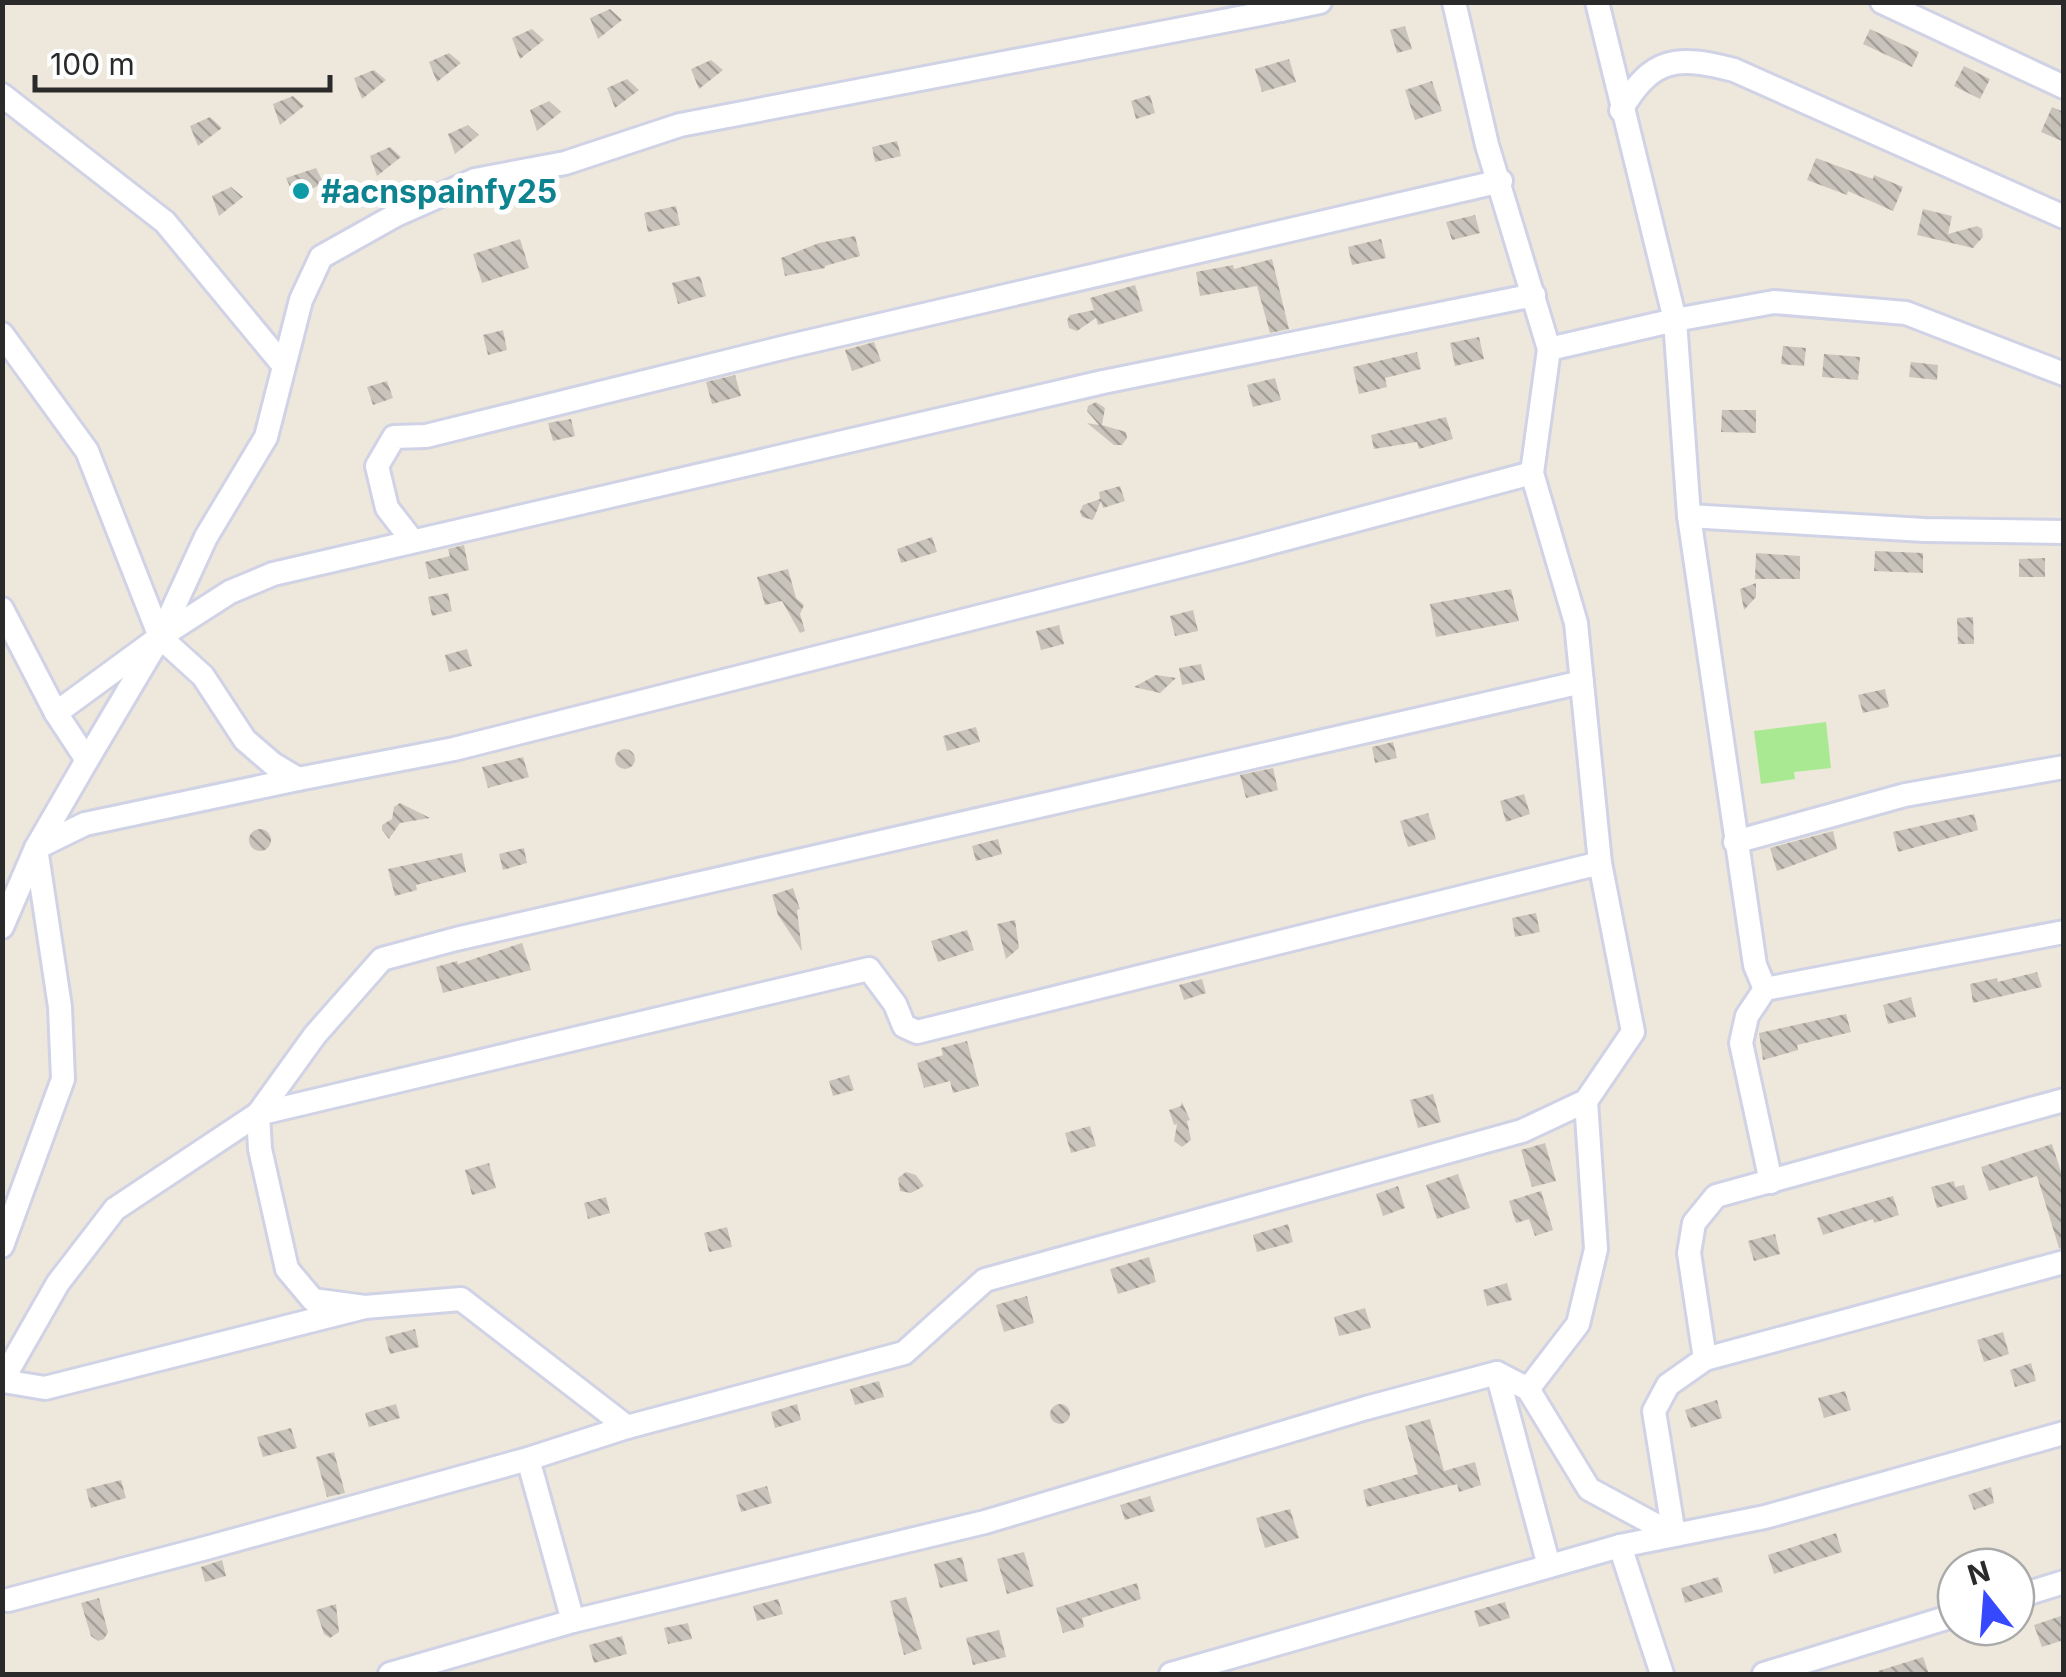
<svg xmlns="http://www.w3.org/2000/svg" width="2066" height="1677" font-family="Inter,sans-serif">
	<style>
		.park { fill: #a8e992 }
		.building { fill: url(#building-back-hatch) }
		.lines { fill: none; stroke-linecap: round; stroke-linejoin: round }
		.street-casing { stroke: #d0d2e5; stroke-width: 28 }
		.street { stroke: #fff; stroke-width: 22 }
		.culture-dot { fill: #0f9aa8; stroke: #fff; stroke-width: 4 }
		.labels { text-anchor: middle; dominant-baseline: central; stroke-width: 10; stroke-linejoin: round; paint-order: stroke }
		.culture-label { font-size: 32px; font-weight: bold; fill: #0d838f; stroke: #fff; text-anchor: start }
	</style>
	<defs>
		<pattern id="building-back-hatch" width="6" height="6" patternUnits="userSpaceOnUse" patternTransform="scale(2.5)"><rect width="6" height="6" fill="#c9c4bb"/><path d="M-1 5l2 2M0 0l6 6M5-1l2 2" fill="none" stroke="#a39f98"/></pattern>
	</defs>
	<rect width="100%" height="100%" fill="#eee7db"/>
	<polygon class="park" points="1826,722 1831,768 1794,772 1795,779 1761,784 1754,731"/>
	<g class="building">
		<polygon points="610,9 622,20 598,39 590,18"/>
		<polygon points="1405,26 1412,49 1397,53 1390,30"/>
		<polygon points="532,29 544,40 520,59 512,38"/>
		<polygon points="1870,29 1919,52 1912,67 1863,44"/>
		<polygon points="449,53 461,63 437,82 429,62"/>
		<polygon points="1289,59 1296,82 1262,92 1255,69"/>
		<polygon points="711,60 723,70 699,89 691,69"/>
		<polygon points="1964,66 1990,79 1980,99 1954,86"/>
		<polygon points="374,70 386,80 362,99 354,78"/>
		<polygon points="627,79 639,90 615,108 607,88"/>
		<polygon points="1432,81 1442,111 1415,120 1405,90"/>
		<polygon points="1150,95 1155,113 1136,119 1131,101"/>
		<polygon points="293,96 304,106 280,125 273,104"/>
		<polygon points="549,101 561,112 537,131 530,110"/>
		<polygon points="2052,107 2064,112 2064,142 2041,132"/>
		<polygon points="210,117 222,128 198,146 190,126"/>
		<polygon points="468,125 479,135 455,154 448,134"/>
		<polygon points="897,141 901,156 875,162 872,147"/>
		<polygon points="390,147 401,157 377,176 370,156"/>
		<polygon points="1816,158 1873,179 1874,175 1903,187 1893,211 1848,191 1847,195 1807,180"/>
		<polygon points="316,168 323,182 296,200 286,178"/>
		<polygon points="231,187 243,197 219,216 212,196"/>
		<polygon points="676,206 680,225 648,232 644,213"/>
		<polygon points="1923,209 1952,216 1948,234 1977,226 1982,229 1983,237 1973,248 1917,235"/>
		<polygon points="1475,215 1480,233 1452,240 1446,222"/>
		<polygon points="855,236 860,256 825,266 825,268 785,276 781,258 819,243"/>
		<polygon points="520,239 529,268 482,283 473,254"/>
		<polygon points="1381,239 1386,258 1352,265 1348,247"/>
		<polygon points="1272,259 1289,329 1270,333 1257,286 1200,296 1196,272 1233,265 1234,269"/>
		<polygon points="700,276 706,296 678,304 672,283"/>
		<polygon points="1135,285 1143,311 1098,325 1096,318 1077,331 1069,328 1067,320 1070,315 1094,310 1090,298"/>
		<polygon points="503,330 507,350 488,355 483,335"/>
		<polygon points="1479,337 1484,359 1455,366 1450,343"/>
		<polygon points="874,342 881,361 852,371 845,350"/>
		<polygon points="1783,346 1806,348 1804,366 1781,364"/>
		<polygon points="1417,352 1421,369 1385,378 1387,387 1359,394 1353,367"/>
		<polygon points="1824,354 1860,357 1858,380 1822,377"/>
		<polygon points="1911,362 1938,365 1937,380 1909,377"/>
		<polygon points="735,375 741,396 712,404 706,382"/>
		<polygon points="1275,378 1281,400 1253,407 1247,385"/>
		<polygon points="387,381 393,398 373,405 367,387"/>
		<polygon points="1096,402 1105,408 1102,425 1126,432 1127,438 1122,445 1114,445 1087,423 1099,425 1087,411 1088,406"/>
		<polygon points="1722,410 1756,410 1756,433 1721,432"/>
		<polygon points="1446,417 1453,439 1419,449 1417,442 1374,449 1371,435"/>
		<polygon points="571,419 575,436 553,441 548,423"/>
		<polygon points="1120,486 1125,501 1103,508 1101,501 1093,520 1082,517 1080,512 1083,505 1100,499 1099,492"/>
		<polygon points="932,537 937,552 901,563 897,549"/>
		<polygon points="464,545 469,570 429,579 425,562 450,556 448,549"/>
		<polygon points="1875,551 1923,553 1923,573 1874,571"/>
		<polygon points="1756,553 1800,556 1800,579 1755,579"/>
		<polygon points="2045,558 2045,577 2019,577 2019,559"/>
		<polygon points="788,569 796,598 804,605 800,614 805,631 800,633 782,601 765,605 757,577"/>
		<polygon points="1756,583 1756,597 1744,610 1740,589"/>
		<polygon points="1511,589 1519,621 1436,637 1430,604"/>
		<polygon points="448,593 452,611 432,616 428,597"/>
		<polygon points="1193,610 1198,631 1175,636 1170,616"/>
		<polygon points="1973,617 1974,644 1958,644 1957,618"/>
		<polygon points="1059,625 1064,644 1041,650 1036,631"/>
		<polygon points="467,649 472,666 449,672 445,655"/>
		<polygon points="1201,664 1205,680 1182,685 1179,668"/>
		<polygon points="1156,675 1176,678 1160,693 1134,687"/>
		<polygon points="1885,689 1889,707 1863,713 1858,695"/>
		<polygon points="976,727 980,742 947,751 943,736"/>
		<polygon points="1393,742 1397,758 1375,763 1372,747"/>
		<circle cx="625" cy="759" r="10"/>
		<polygon points="523,757 529,777 488,788 482,767"/>
		<polygon points="1273,768 1278,790 1246,798 1240,775"/>
		<polygon points="1524,794 1530,814 1506,822 1500,801"/>
		<polygon points="400,803 430,818 400,823 389,839 382,830 382,825 392,819 394,807"/>
		<polygon points="1428,813 1436,839 1408,847 1400,821"/>
		<polygon points="1974,814 1978,830 1898,852 1893,832"/>
		<circle cx="260" cy="840" r="11"/>
		<polygon points="1833,831 1837,849 1777,871 1770,848"/>
		<polygon points="998,839 1002,854 976,861 972,846"/>
		<polygon points="524,848 527,863 503,870 499,854"/>
		<polygon points="462,853 466,872 416,885 417,890 395,896 388,869"/>
		<polygon points="793,888 800,909 797,910 802,951 778,915 772,895"/>
		<polygon points="1536,913 1540,932 1515,937 1512,918"/>
		<polygon points="1015,920 1019,948 1006,959 997,924"/>
		<polygon points="967,930 974,950 938,962 931,941"/>
		<polygon points="522,943 531,970 443,993 436,967 457,961 458,964"/>
		<polygon points="2037,972 2042,987 1973,1003 1970,984 1997,978 1998,982"/>
		<polygon points="1202,979 1206,993 1184,1000 1179,985"/>
		<polygon points="1911,997 1916,1017 1888,1024 1883,1005"/>
		<polygon points="1846,1014 1851,1032 1797,1045 1798,1050 1763,1060 1759,1033"/>
		<polygon points="967,1041 979,1086 953,1093 950,1081 924,1088 917,1063 943,1055 941,1048"/>
		<polygon points="849,1075 854,1090 833,1096 829,1081"/>
		<polygon points="1433,1094 1441,1122 1418,1128 1410,1100"/>
		<polygon points="1182,1102 1190,1120 1187,1121 1191,1140 1182,1147 1174,1141 1177,1124 1174,1125 1169,1110 1181,1106"/>
		<polygon points="1090,1126 1096,1146 1071,1153 1065,1133"/>
		<polygon points="1545,1143 1556,1181 1532,1187 1521,1150"/>
		<polygon points="2052,1144 2064,1181 2064,1247 2059,1248 2037,1176 1989,1191 1981,1167"/>
		<polygon points="489,1163 496,1188 472,1195 465,1170"/>
		<polygon points="906,1172 916,1175 924,1186 911,1193 900,1191 898,1178"/>
		<polygon points="1458,1174 1470,1208 1437,1219 1426,1185"/>
		<polygon points="1954,1181 1955,1187 1964,1185 1968,1199 1937,1208 1931,1187"/>
		<polygon points="1398,1186 1405,1208 1383,1216 1376,1194"/>
		<polygon points="1541,1191 1553,1230 1535,1236 1529,1219 1516,1223 1509,1201"/>
		<polygon points="1893,1196 1899,1215 1874,1223 1873,1219 1823,1235 1817,1218"/>
		<polygon points="606,1197 610,1213 588,1219 584,1203"/>
		<polygon points="1288,1224 1293,1242 1257,1252 1253,1235"/>
		<polygon points="727,1227 732,1247 709,1252 704,1233"/>
		<polygon points="1775,1234 1780,1254 1754,1261 1748,1241"/>
		<polygon points="1149,1257 1156,1282 1118,1294 1110,1269"/>
		<polygon points="1507,1283 1512,1300 1487,1306 1483,1290"/>
		<polygon points="1027,1296 1034,1323 1004,1332 996,1305"/>
		<polygon points="1365,1308 1371,1328 1339,1336 1334,1317"/>
		<polygon points="415,1329 419,1347 390,1354 385,1337"/>
		<polygon points="2003,1332 2009,1354 1984,1362 1977,1340"/>
		<polygon points="2031,1363 2036,1381 2015,1387 2010,1370"/>
		<polygon points="879,1381 884,1397 855,1405 850,1389"/>
		<polygon points="1845,1391 1851,1410 1824,1418 1818,1398"/>
		<polygon points="1717,1400 1722,1418 1691,1428 1685,1410"/>
		<circle cx="1060" cy="1414" r="10"/>
		<polygon points="396,1404 400,1418 369,1427 365,1413"/>
		<polygon points="797,1404 801,1420 775,1428 771,1412"/>
		<polygon points="1430,1419 1444,1471 1475,1462 1481,1485 1459,1492 1457,1484 1367,1507 1363,1490 1418,1474 1405,1426"/>
		<polygon points="291,1428 297,1448 263,1457 257,1437"/>
		<polygon points="334,1452 345,1493 327,1497 316,1457"/>
		<polygon points="121,1480 126,1498 91,1508 86,1489"/>
		<polygon points="767,1486 772,1503 741,1512 736,1495"/>
		<polygon points="1991,1487 1994,1503 1974,1510 1968,1495"/>
		<polygon points="1150,1496 1155,1511 1125,1520 1120,1505"/>
		<polygon points="1290,1509 1299,1538 1265,1548 1256,1518"/>
		<polygon points="1836,1533 1842,1552 1774,1574 1768,1555"/>
		<polygon points="1024,1552 1034,1586 1007,1594 997,1559"/>
		<polygon points="962,1557 968,1581 940,1588 934,1564"/>
		<polygon points="222,1560 226,1576 205,1582 201,1567"/>
		<polygon points="1718,1577 1723,1592 1685,1603 1681,1588"/>
		<polygon points="1137,1583 1141,1599 1082,1618 1084,1627 1063,1633 1056,1608"/>
		<polygon points="906,1597 922,1649 904,1655 890,1601"/>
		<polygon points="99,1598 108,1632 104,1639 98,1641 91,1636 81,1603"/>
		<polygon points="778,1599 783,1614 757,1621 753,1606"/>
		<polygon points="1505,1602 1510,1618 1479,1627 1474,1611"/>
		<polygon points="336,1604 339,1632 330,1638 324,1634 316,1610"/>
		<polygon points="2064,1615 2064,1640 2042,1647 2034,1625"/>
		<polygon points="688,1623 692,1639 668,1644 664,1628"/>
		<polygon points="999,1630 1006,1657 973,1665 966,1638"/>
		<polygon points="622,1636 627,1654 594,1663 589,1645"/>
		<polygon points="1923,1657 1929,1674 1879,1674 1878,1671"/>
	</g>
	<g class="lines">
		<g class="street-casing">
			<g id="street">
				<polyline points="1597,2 1675,320 1689,516 1755,965 1765,989"/>
				<polyline points="1882,2 2064,87"/>
				<polyline points="1270,7 1281,10 1320,2"/>
				<polyline points="2,95 165,222 284,366"/>
				<path d="M 1621,110 C 1652,57 1677,55 1734,70 L 2064,217"/>
				<polyline points="2,334 87,451 160,637"/>
				<polyline points="1549,349 1675,320 1774,302 1906,313 2064,374"/>
				<polyline points="1532,473 1240,551 454,749 298,779 273,764 245,740 203,676 160,637 230,592 273,574 1103,382 1534,295"/>
				<polyline points="1689,516 1924,530 2064,532"/>
				<polyline points="412,540 387,508 377,466 394,437 426,436 790,346 1501,181"/>
				<polyline points="2,609 56,713 87,760 36,848 2,927"/>
				<polyline points="56,713 153,642"/>
				<polyline points="87,760 160,637 206,537 266,437 301,300 321,257 396,215 475,180 565,163 680,125 1281,10"/>
				<polyline points="1735,842 1905,795 2064,767"/>
				<polyline points="1771,1182 1741,1043 1747,1016 1765,989 2064,932"/>
				<polyline points="2,1246 63,1079 60,1007 36,848 85,824 298,779"/>
				<polyline points="365,1307 313,1300 287,1269 260,1149 258,1114 315,1035 382,959 456,939 1582,682"/>
				<polyline points="1705,1359 2064,1262"/>
				<polyline points="1497,1373 1549,1566"/>
				<polyline points="2,1381 58,1283 115,1209 258,1114 869,969 895,1004 904,1026 917,1032 1600,863"/>
				<polyline points="3,1381 45,1388 365,1307 461,1299 627,1427"/>
				<polyline points="1528,1389 1578,1324 1596,1249 1586,1101"/>
				<polyline points="528,1459 573,1621"/>
				<polyline points="1674,1535 1654,1411 1668,1385 1705,1359 1689,1253 1694,1223 1716,1196 2064,1100"/>
				<polyline points="1620,1546 1662,1674"/>
				<polyline points="2016,1597 2064,1582"/>
				<polyline points="8,1600 206,1548 528,1459 627,1427 904,1353 985,1280 1522,1131 1586,1101 1633,1032 1600,863 1576,623 1532,473 1549,349 1487,145 1454,2"/>
				<polyline points="390,1674 573,1621 985,1522 1366,1408 1497,1373 1528,1389 1589,1489 1674,1535"/>
				<polyline points="1171,1674 1620,1546 1765,1517 2064,1433"/>
				<polyline points="1764,1674 1956,1615"/>
			</g>
		</g>
		<use href="#street" class="street"/>
	</g>
	<circle class="culture-dot" cx="301" cy="191" r="10"/>
	<g class="labels">
		<g class="culture-label">
			<text x="321" y="191">#acnspainfy25</text>
		</g>
	</g>
	<rect width="2066" height="1677" fill="none" stroke="#2a2a2a" stroke-width="10"/>
	<g transform="translate(1986 1597) rotate(343)"><circle r="48" fill="#ffffff" stroke="#aaaaaa" stroke-width="2.5"/>
	<path d="M0-8L18 38L0 25L-18 38Z" fill="#3749ff"/>
	<text y="-15" font-size="28" font-weight="bold" text-anchor="middle" fill="#2a2a2a">N</text>
	</g>
	<path d="M35 75v15h295v-15" fill="none" stroke="#2a2a2a" stroke-width="5"/>
	<text x="50" y="75" font-size="30" fill="#2a2a2a" stroke="#ffffff" stroke-width="8" paint-order="stroke">100 m</text>
</svg>
